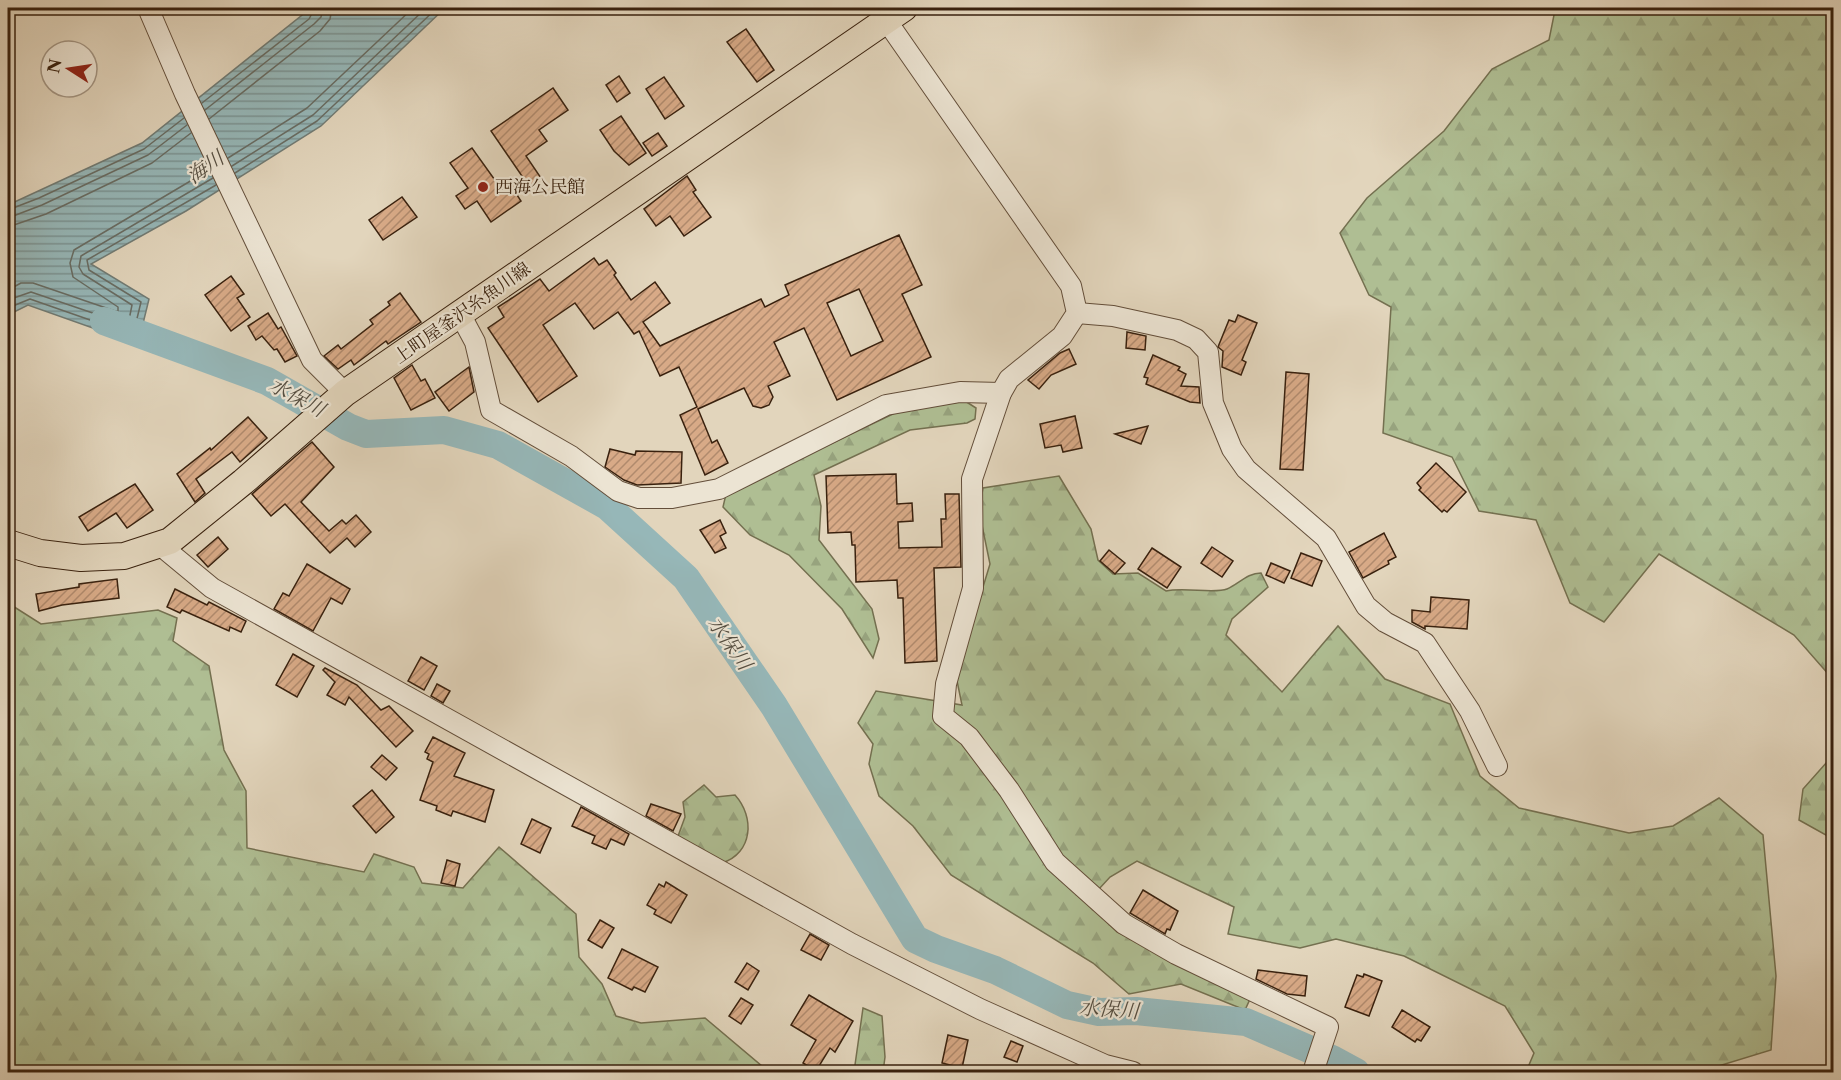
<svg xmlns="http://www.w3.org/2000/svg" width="1841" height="1080" font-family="'Libre Caslon Text','Noto Serif JP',serif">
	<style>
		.forest { fill: url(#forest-firs); stroke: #747050; stroke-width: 1.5 }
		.water { fill: url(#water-rules); stroke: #717b74; stroke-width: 1.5 }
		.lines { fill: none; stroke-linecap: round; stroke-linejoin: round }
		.shore { stroke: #686c63; stroke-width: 1.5 }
		.river { stroke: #96b7b8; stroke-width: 28 }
		.building { fill: url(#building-hatch); stroke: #39210e; stroke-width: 1.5; fill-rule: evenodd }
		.minor-casing { stroke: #634e3a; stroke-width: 22 }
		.major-casing { stroke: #39210e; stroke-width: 28 }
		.minor { stroke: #ece4d3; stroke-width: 20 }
		.major { stroke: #e2d5bc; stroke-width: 26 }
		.poi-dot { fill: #8f2418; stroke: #ece4d3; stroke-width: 2 }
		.labels { text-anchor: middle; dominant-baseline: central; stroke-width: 4.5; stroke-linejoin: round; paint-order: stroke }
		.poi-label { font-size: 18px; fill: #39210e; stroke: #ece4d3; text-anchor: start }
		.street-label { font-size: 18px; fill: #39210e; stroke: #ece4d3 }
		.water-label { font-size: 20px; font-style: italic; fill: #554e41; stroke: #ece4d3 }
	</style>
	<defs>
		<pattern id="forest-firs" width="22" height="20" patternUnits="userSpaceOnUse" patternTransform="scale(1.5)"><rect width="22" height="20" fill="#afbe93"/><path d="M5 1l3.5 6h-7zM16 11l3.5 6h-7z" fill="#97a37e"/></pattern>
		<pattern id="water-rules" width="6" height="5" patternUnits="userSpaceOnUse" patternTransform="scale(1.5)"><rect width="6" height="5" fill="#96b7b8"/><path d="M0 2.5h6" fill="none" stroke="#7b9494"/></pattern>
		<pattern id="building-hatch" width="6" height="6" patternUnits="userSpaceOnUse" patternTransform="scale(1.5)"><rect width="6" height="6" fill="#d8aa87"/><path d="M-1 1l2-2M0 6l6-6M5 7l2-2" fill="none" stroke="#b08a6d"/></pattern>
	</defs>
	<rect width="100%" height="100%" fill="#e2d5bc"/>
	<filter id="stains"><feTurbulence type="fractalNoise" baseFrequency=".00333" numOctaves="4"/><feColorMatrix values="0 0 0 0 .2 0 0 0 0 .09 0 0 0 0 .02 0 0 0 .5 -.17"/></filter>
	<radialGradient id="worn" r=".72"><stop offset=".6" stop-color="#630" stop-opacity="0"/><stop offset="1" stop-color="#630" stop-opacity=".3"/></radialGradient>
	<g class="forest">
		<polygon points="1559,8 1833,8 1833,839 1799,820 1803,789 1827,762 1830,676 1794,635 1659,554 1604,622 1570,603 1536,520 1479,511 1452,457 1383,433 1391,307 1369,295 1340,233 1367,198 1444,131 1492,69 1549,40 1555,10"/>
		<polygon points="965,401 976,408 975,419 967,423 910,430 814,475 821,506 819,540 872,609 879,639 873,658 842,609 789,555 750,535 723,507 726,494 897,412"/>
		<path d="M 1059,476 L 1091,529 L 1098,560 L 1113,574 L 1138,573 L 1166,591 C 1184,587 1215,594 1227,589 C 1239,584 1247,573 1261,573 L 1268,587 L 1232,619 L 1226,635 L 1282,692 L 1338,626 L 1385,679 L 1450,704 L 1480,776 L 1519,808 L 1629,833 L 1673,826 L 1719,798 L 1763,835 L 1776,976 L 1771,1050 L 1699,1072 L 1526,1072 L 1534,1053 L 1505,1006 L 1404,956 L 1336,939 L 1300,948 L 1228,934 L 1234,907 L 1137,861 L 1110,877 L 1087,902 L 1117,932 L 1250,999 L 1245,1010 L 1181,984 L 1129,994 L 1093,963 L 951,875 L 913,826 L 879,796 L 869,764 L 873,744 L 858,723 L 876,691 L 962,705 L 956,676 L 990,564 L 979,511 L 983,488 Z"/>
		<polygon points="8,603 41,624 158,610 177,618 173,641 209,666 224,750 246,791 247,848 364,872 374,854 414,867 422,883 463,888 499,847 576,914 579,957 602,984 616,1016 641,1023 705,1018 769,1072 8,1072"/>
		<path d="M 704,785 L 716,797 L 735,795 C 755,817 753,853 722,863 L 677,839 L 685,817 L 683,802 Z"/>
		<polygon points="863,1008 882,1016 885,1057 883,1072 854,1072"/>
	</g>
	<polygon class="water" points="311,8 445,8 321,126 186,211 91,264 149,299 138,344 28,305 8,315 8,205 142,143"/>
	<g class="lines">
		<g class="shore">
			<polyline points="202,103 309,19 315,8"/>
			<polyline points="205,110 314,24 321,17 323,8"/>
			<polyline points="209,119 320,31 330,19 332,8"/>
			<polyline points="228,158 307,108 413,8"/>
			<polyline points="232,166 313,115 426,8"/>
			<polyline points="235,173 317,121 437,8"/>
			<polyline points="8,210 39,198 144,149 184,118"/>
			<polyline points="8,218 42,205 148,155 187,125"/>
			<polyline points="8,227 46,214 152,163 191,133"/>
			<polyline points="8,290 21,283 33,283 118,312 118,307 73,277 70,263 74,250 209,170"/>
			<polyline points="8,300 31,292 128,325 132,305 83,274 79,267 81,256 213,178"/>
			<polyline points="8,308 30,299 133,335 141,302 89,270 87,260 216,185"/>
		</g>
		<polyline class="river" points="104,321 267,381 348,427 366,434 444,430 498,445 607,506 686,578 774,706 915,939 936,949 995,970 1067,1005 1099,1012 1136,1011 1246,1022 1332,1059 1356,1072"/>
	</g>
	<g class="building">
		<polygon points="746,29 774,70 757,82 727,42"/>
		<polygon points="619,76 630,93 617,102 606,85"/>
		<polygon points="664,77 684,106 665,119 646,89"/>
		<polygon points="553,88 568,110 539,130 547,141 526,156 541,178 517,195 521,201 491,222 477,201 465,209 456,196 468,188 450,163 472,148 502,190 522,176 491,131"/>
		<polygon points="621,116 646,153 629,165 614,151 600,130"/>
		<polygon points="658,133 667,146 652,156 643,143"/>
		<polygon points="687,176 696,190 693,192 711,217 684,236 670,216 656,226 644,209"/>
		<polygon points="402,197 417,217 383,240 369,220"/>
		<path d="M 899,235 L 922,285 L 902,294 L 931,357 L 837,400 L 804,328 L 774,342 L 790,376 L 768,386 L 773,397 L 769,405 L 761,408 L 753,406 L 744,388 L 698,409 L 712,443 L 717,440 L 728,463 L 705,475 L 680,415 L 697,407 L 679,367 L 660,376 L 639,331 L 634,334 L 618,312 L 594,329 L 575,303 L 543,325 L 577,376 L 538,402 L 488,328 L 504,317 L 498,307 L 512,298 L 540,279 L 549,291 L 594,258 L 599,265 L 607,260 L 616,273 L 614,275 L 631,300 L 655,282 L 670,303 L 643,322 L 660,346 L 761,299 L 765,307 L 789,295 L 785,285 ZM 859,289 L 883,341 L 851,356 L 827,303 Z"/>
		<polygon points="231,276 244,294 237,298 250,317 231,331 205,295"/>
		<polygon points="400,293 421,322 388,344 386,341 354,365 351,360 338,369 324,356 338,345 341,349 373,324 370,320 390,305 388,302"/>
		<polygon points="268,313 278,329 281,327 297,356 285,362 277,349 274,350 262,336 256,340 248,326"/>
		<polygon points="1238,315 1257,323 1242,360 1246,362 1241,375 1222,367 1223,351 1218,347 1229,320 1235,322"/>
		<polygon points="1127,332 1146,336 1145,350 1126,348"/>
		<polygon points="1069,349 1076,364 1051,375 1039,389 1028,380 1060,353"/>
		<polygon points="1153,355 1180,367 1178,370 1186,374 1181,386 1199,387 1200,403 1190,402 1146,384 1148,378 1144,377"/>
		<polygon points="412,365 421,381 425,379 435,398 411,410 394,378"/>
		<polygon points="469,367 474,392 449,411 435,392"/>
		<polygon points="1286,372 1309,374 1303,470 1280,469"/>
		<polygon points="1075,416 1082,448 1063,452 1061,445 1045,448 1040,424"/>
		<polygon points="248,417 267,438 240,462 232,452 196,479 205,493 195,502 177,474 210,448 211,450"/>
		<polygon points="1148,426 1141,444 1115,434"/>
		<polygon points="312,442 334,467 301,502 329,531 342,520 346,524 356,515 371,532 355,547 347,538 330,553 285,504 271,516 252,494"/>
		<polygon points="610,449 635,455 636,451 682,452 681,483 637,485 624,480 605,467"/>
		<polygon points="1436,463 1466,492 1447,512 1444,510 1442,512 1419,490 1421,488 1417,483"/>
		<polygon points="896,474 897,504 912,503 913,521 898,522 899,548 942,547 941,519 946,519 945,494 959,494 961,567 934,568 937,661 905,663 903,598 898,598 897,580 856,582 855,545 852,545 851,532 828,533 826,476"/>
		<polygon points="135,484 153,510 127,528 116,513 88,531 79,517"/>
		<polygon points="720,520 726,533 720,536 726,548 715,553 700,530"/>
		<polygon points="1384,533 1396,557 1388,561 1389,564 1363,578 1349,552"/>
		<polygon points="218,537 228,549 208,567 197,555"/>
		<polygon points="1212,547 1233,561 1222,577 1201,563"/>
		<polygon points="1152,548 1181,567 1167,588 1138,569"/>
		<polygon points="1109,550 1125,563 1115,574 1100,561"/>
		<polygon points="1301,553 1322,561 1312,586 1291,578"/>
		<polygon points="1271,563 1290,571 1284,583 1266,575"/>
		<polygon points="307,564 350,589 342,604 331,598 313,631 274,609 283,593 289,596"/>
		<polygon points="117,579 119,598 62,605 39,611 36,594 79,587 79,584"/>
		<polygon points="175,589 207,605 209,602 246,621 241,632 230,627 229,631 182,610 180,613 167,607"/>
		<polygon points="1431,597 1469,600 1467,629 1425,626 1425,629 1412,622 1412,610 1430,612"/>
		<polygon points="293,654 314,666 297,697 276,685"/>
		<polygon points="421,657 437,666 424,690 408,681"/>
		<polygon points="325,668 357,685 381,710 389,706 413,731 396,747 349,697 345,705 327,695 335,682 323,670"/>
		<polygon points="437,684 450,691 443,703 431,696"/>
		<polygon points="433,737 465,753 454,776 494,790 485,822 453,811 451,816 436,810 437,806 420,800 433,762 427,759 429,754 425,752"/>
		<polygon points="382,755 397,768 386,780 371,767"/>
		<polygon points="372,790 394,817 376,833 353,806"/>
		<polygon points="651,804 681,814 673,831 646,816"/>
		<polygon points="581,807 629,834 624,845 611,839 606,849 592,843 595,836 572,826"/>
		<polygon points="532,819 551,828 540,853 521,844"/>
		<polygon points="447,860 460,864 455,886 441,883"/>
		<polygon points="666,882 687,895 671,923 654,914 656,910 647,905 659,884 664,887"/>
		<polygon points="1143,890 1178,911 1170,930 1167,929 1165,934 1130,913"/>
		<polygon points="600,920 614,928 602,948 588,940"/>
		<polygon points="810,934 829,945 821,960 801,950"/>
		<polygon points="622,949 658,967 645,992 634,987 632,990 608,978"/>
		<polygon points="747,963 759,971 748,990 735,982"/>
		<polygon points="1258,970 1307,976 1305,996 1287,994 1256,979"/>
		<polygon points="1364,974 1382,981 1369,1016 1345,1007 1357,975 1363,977"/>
		<polygon points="809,995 853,1021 835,1052 830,1048 816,1071 803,1063 816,1040 791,1025"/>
		<polygon points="741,998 753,1005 741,1024 729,1016"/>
		<polygon points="1402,1010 1430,1027 1421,1041 1417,1039 1415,1042 1392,1027"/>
		<polygon points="948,1035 968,1040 962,1068 942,1063"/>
		<polygon points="1011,1041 1023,1046 1017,1062 1004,1057"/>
	</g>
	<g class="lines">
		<g class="minor-casing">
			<g id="minor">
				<polyline points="148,8 185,94 312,360 345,393"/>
				<polyline points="886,20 1071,286 1077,313 1062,336 1009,379 1001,393 972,479 973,588 946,684 943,716 969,737 1009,790 1055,862 1124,924 1176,954 1328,1027 1313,1072"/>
				<polyline points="1077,313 1113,316 1177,330 1196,339 1208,352 1213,403 1232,449 1246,469 1326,538 1366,606 1385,622 1425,643 1470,711 1497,766"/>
				<polyline points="460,314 475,342 491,410 571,456 618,491 639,498 672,498 719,489 886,405 960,392 1001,393"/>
				<polyline points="160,545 212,588 852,944 980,1009 1105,1065 1133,1072"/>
			</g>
		</g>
		<g class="major-casing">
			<polyline id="major" points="8,543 40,553 81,558 124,556 170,541 243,482 345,393 904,8"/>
		</g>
		<use href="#minor" class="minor"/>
		<use href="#major" class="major"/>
	</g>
	<circle class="poi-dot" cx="483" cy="187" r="6"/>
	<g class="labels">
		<g class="poi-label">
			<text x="495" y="187">西海公民館</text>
		</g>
		<g class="street-label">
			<text transform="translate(462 313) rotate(-35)">上町屋釜沢糸魚川線</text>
		</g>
		<g class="water-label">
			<text transform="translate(205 167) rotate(-35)">海川</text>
			<text transform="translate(297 397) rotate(28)">水保川</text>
			<text transform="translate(730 643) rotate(55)">水保川</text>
			<text transform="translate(1109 1009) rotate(4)">水保川</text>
		</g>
	</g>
	<rect width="1841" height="1080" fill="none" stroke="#e2d5bc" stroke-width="30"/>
	<rect x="9" y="9" width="1823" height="1062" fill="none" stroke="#39210e" stroke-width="3"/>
	<rect x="15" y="15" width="1811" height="1050" fill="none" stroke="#39210e" stroke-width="1.5"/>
	<g transform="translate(69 69) rotate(282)"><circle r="28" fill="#ece4d3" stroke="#a49684" stroke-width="1.5"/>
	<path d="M0-4.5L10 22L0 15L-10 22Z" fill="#8f2418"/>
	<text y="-9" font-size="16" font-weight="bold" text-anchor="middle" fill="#39210e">N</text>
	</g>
	<rect width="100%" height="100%" filter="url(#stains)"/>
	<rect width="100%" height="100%" fill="url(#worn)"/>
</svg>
